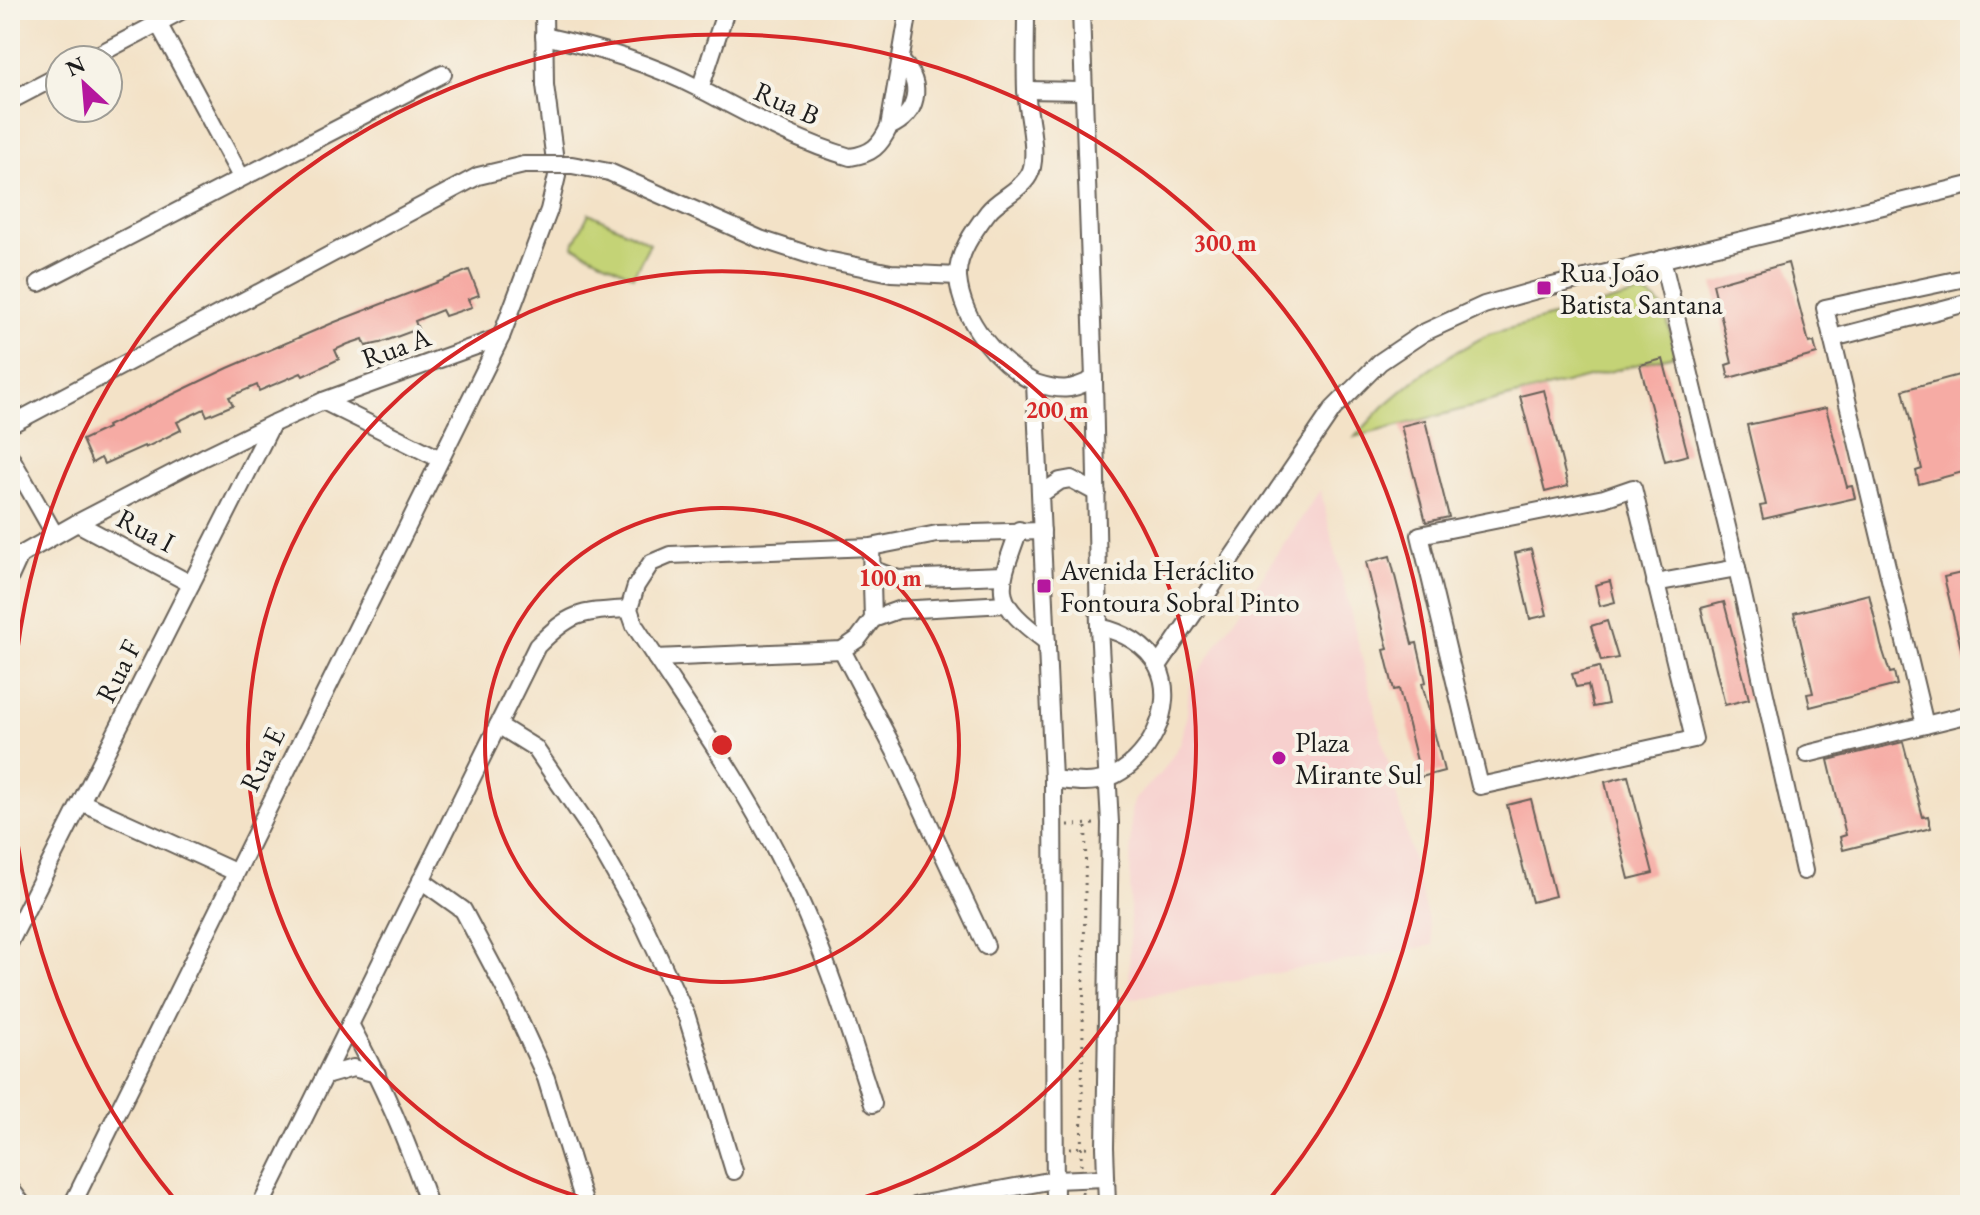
<svg xmlns="http://www.w3.org/2000/svg" width="1980" height="1215" font-family="'EB Garamond',serif">
	<style>
		.built { fill: #f7d0ce }
		.green { fill: #c4d376; stroke: #707849; stroke-width: 2 }
		.building { fill: #f6aba4 }
		.lines { fill: none; stroke-linecap: round; stroke-linejoin: round }
		.minor-casing { stroke: #676158; stroke-width: 20 }
		.path { stroke: #676158; stroke-width: 3; stroke-dasharray: 2 6; stroke-linecap: butt }
		.minor { stroke: #fff; stroke-width: 16 }
		.minor-bridge-casing { stroke: #676158; stroke-width: 20; stroke-linecap: butt }
		.minor-bridge { stroke: #fff; stroke-width: 16 }
		.ring { fill: none; stroke: #d62828; stroke-width: 4 }
		.poi-dot { fill: #b5179e; stroke: #f7f3e8; stroke-width: 3 }
		.labels { text-anchor: middle; dominant-baseline: central; stroke-width: 8; stroke-linejoin: round; paint-order: stroke }
		.street-label { font-size: 28px; fill: #1c1c1c; stroke: #f7f3e8 }
		.poi-label { font-size: 28px; fill: #1c1c1c; stroke: #f7f3e8; text-anchor: start }
		.centre { fill: #d62828; stroke: #f7f3e8; stroke-width: 4 }
		.ring-label { font-size: 24px; text-anchor: middle; font-weight: bold; fill: #d62828; stroke: #f7f3e8; stroke-width: 8; stroke-linejoin: round; paint-order: stroke }
	</style>
	<rect width="100%" height="100%" fill="#f7f3e8"/>
	<filter id="ink" filterUnits="userSpaceOnUse"><feTurbulence type="fractalNoise" baseFrequency=".0125" numOctaves="2"/><feDisplacementMap in="SourceGraphic" scale="16" xChannelSelector="R" yChannelSelector="G"/><feConvolveMatrix kernelMatrix="1 2 1 2 8 2 1 2 1" color-interpolation-filters="sRGB"/></filter>
	<filter id="wash" filterUnits="userSpaceOnUse"><feTurbulence type="fractalNoise" baseFrequency=".006" numOctaves="4" result="noise"/><feDisplacementMap in="SourceGraphic" scale="32" xChannelSelector="R" yChannelSelector="G"/><feGaussianBlur stdDeviation="1.8" result="paint"/><feColorMatrix in="noise" values="0 0 0 0 0 0 0 0 0 0 0 0 0 0 0 0 0 1.4 0 .05"/><feComposite in="paint" operator="in"/></filter>
	<g filter="url(#wash)">
		<rect width="100%" height="100%" fill="#f3e2c7"/>
		<polygon class="built" points="1320,490 1434,945 1129,999 1131,811 1135,799 1162,772 1181,743 1187,714 1189,687"/>
		<g class="green">
			<polygon points="589,213 650,243 633,276 573,246"/>
			<path d="M 1639,294 C 1670,297 1669,331 1674,355 L 1355,437 L 1384,406 L 1417,378 L 1452,354 L 1489,334 Z"/>
		</g>
		<g id="blocks">
			<g class="building">
				<polygon points="1788,263 1809,343 1814,342 1817,354 1729,378 1726,365 1732,363 1713,284"/>
				<polygon points="469,270 479,295 468,299 472,307 445,316 442,310 415,321 418,329 380,343 366,346 363,339 348,344 335,350 339,359 303,376 301,373 259,391 257,385 229,397 233,405 207,416 204,409 177,422 181,430 145,448 144,446 104,464 101,458 92,463 82,440 108,428 107,426 228,368 335,322"/>
				<polygon points="1663,359 1688,455 1665,461 1640,365"/>
				<polygon points="1970,372 1970,470 1919,484 1916,471 1922,469 1903,390"/>
				<polygon points="1544,390 1568,486 1545,492 1520,396"/>
				<polygon points="1826,408 1847,487 1852,486 1855,498 1763,519 1760,506 1766,505 1747,425"/>
				<polygon points="1425,420 1449,517 1426,522 1401,426"/>
				<polygon points="1531,549 1547,615 1530,619 1515,553"/>
				<polygon points="1390,556 1412,644 1417,643 1426,682 1422,683 1444,771 1421,777 1399,689 1394,690 1384,650 1388,649 1366,562"/>
				<polygon points="1970,571 1970,664 1965,665 1944,577"/>
				<polygon points="1610,581 1615,602 1600,606 1595,585"/>
				<polygon points="1869,594 1881,645 1890,673 1894,672 1897,685 1810,707 1807,694 1813,693 1794,613"/>
				<polygon points="1724,602 1749,699 1725,705 1701,608"/>
				<polygon points="1607,621 1618,658 1601,661 1591,626"/>
				<polygon points="1599,667 1608,704 1593,707 1588,685 1576,687 1572,674"/>
				<polygon points="1903,742 1923,817 1928,816 1931,828 1843,850 1840,837 1846,835 1828,760"/>
				<polygon points="1628,776 1653,873 1629,879 1605,782"/>
				<polygon points="1531,799 1555,896 1532,902 1507,805"/>
			</g>
		</g>
	</g>
	<g filter="url(#ink)">
		<use href="#blocks" fill-opacity="0" stroke="#676158" stroke-width="2"/>
		<g class="lines">
			<g class="minor-casing">
				<g id="minor">
					<polyline points="151,10 241,177"/>
					<path d="M 1026,10 C 1026,37 1025,63 1026,90 C 1027,111 1040,157 1029,175 C 1020,191 999,198 988,212 C 975,229 956,255 958,278 C 962,322 998,363 1035,383 L 1053,779 L 1055,1205"/>
					<polyline points="1081,10 1094,379 1099,627 1110,823 1105,1147 1107,1205"/>
					<path d="M 544,36 C 598,48 650,63 700,89 C 748,114 798,142 850,157 C 872,154 880,146 889,127 L 909,10"/>
					<polyline points="88,60 183,10"/>
					<polyline points="700,89 726,10"/>
					<polyline points="1026,90 1083,91"/>
					<polyline points="10,101 60,75"/>
					<path d="M 889,127 C 918,114 924,85 902,62"/>
					<polyline points="609,172 760,239 822,259 891,273 958,276"/>
					<polyline points="1662,259 1737,568 1804,871"/>
					<polyline points="39,283 443,74"/>
					<polyline points="1833,338 1970,302"/>
					<path d="M 1035,383 C 1061,391 1070,391 1094,379"/>
					<polyline points="323,401 440,459"/>
					<polyline points="10,425 478,176 524,165"/>
					<polyline points="10,456 55,535"/>
					<polygon points="1633,488 1694,739 1480,786 1420,535 1604,498"/>
					<polyline points="1041,494 1060,481 1071,479 1097,493"/>
					<polyline points="77,523 191,584"/>
					<path d="M 1019,530 C 996,593 991,600 1047,642"/>
					<polyline points="871,547 873,619 858,639 842,650 656,658 635,626 629,609 636,586 651,563 670,555 871,547 937,534 1042,531"/>
					<polyline points="10,561 77,523 204,457 272,424 323,401 501,337"/>
					<polyline points="871,569 898,579 1003,575"/>
					<polyline points="10,577 20,555"/>
					<polyline points="1655,583 1737,568"/>
					<polyline points="873,619 898,610 1006,604"/>
					<polyline points="842,650 898,757 986,946"/>
					<path d="M 656,658 C 701,726 747,792 783,865 C 822,941 847,1023 873,1104"/>
					<polyline points="1158,666 1333,409 1380,362 1423,333 1484,305 1544,288 1970,185"/>
					<polyline points="498,725 535,748 587,824 642,921 687,1017 734,1171"/>
					<polyline points="1925,725 1825,308 1970,277"/>
					<polyline points="1807,754 1970,714"/>
					<path d="M 1053,779 C 1071,781 1090,785 1108,778 C 1147,764 1178,707 1158,667 C 1147,645 1123,632 1099,627"/>
					<polyline points="81,802 235,872"/>
					<polyline points="421,880 463,910 506,991 546,1078 585,1205"/>
					<polyline points="10,942 272,424"/>
					<path d="M 350,1024 C 382,1083 408,1142 429,1205"/>
					<polyline points="325,1076 353,1068 377,1074"/>
					<polyline points="10,1188 23,1205"/>
					<polyline points="72,1205 501,337 549,210 557,176 545,85 544,10"/>
					<path d="M 261,1205 L 537,646 C 572,611 580,612 629,609"/>
					<polyline points="917,1205 1054,1180 1105,1178"/>
				</g>
			</g>
			<g class="path">
				<polyline points="10,279 26,281"/>
				<polyline points="1068,825 1096,824"/>
				<polyline points="1069,1148 1089,1147"/>
				<polyline points="1081,1165 1086,825"/>
				<polyline points="1082,1192 1082,1205"/>
				<polyline points="1070,1203 1091,1203"/>
			</g>
			<use href="#minor" class="minor"/>
			<g class="minor-bridge-casing">
				<polyline id="minor-bridge" points="524,165 572,165 609,172"/>
			</g>
			<use href="#minor-bridge" class="minor-bridge"/>
		</g>
	</g>
	<g class="ring">
		<circle cx="722" cy="745" r="237"/>
		<path d="M607 1205A474 474 0 1 1 837 1205"/>
		<path d="M177 1202A711 711 0 1 1 1267 1202"/>
	</g>
	<g class="poi-dot">
		<rect x="1536" y="280" width="16" height="16" rx="4"/>
		<rect x="1036" y="578" width="16" height="16" rx="4"/>
		<circle cx="1279" cy="758" r="8"/>
	</g>
	<g class="labels">
		<g class="street-label">
			<text transform="translate(787 103) rotate(24)">Rua B</text>
			<text transform="translate(396 347) rotate(-20)">Rua A</text>
			<text transform="translate(146 530) rotate(28)">Rua I</text>
			<text transform="translate(118 671) rotate(-63)">Rua F</text>
			<text transform="translate(262 759) rotate(-64)">Rua E</text>
		</g>
		<g class="poi-label">
			<text x="1560" y="272">Rua João<tspan x="1560" dy="32">Batista Santana</tspan></text>
			<text x="1060" y="570">Avenida Heráclito<tspan x="1060" dy="32">Fontoura Sobral Pinto</tspan></text>
			<text x="1295" y="742">Plaza<tspan x="1295" dy="32">Mirante Sul</tspan></text>
		</g>
	</g>
	<circle cx="722" cy="745" r="12" class="centre"/>
	<g class="ring-label">
		<text x="1225" y="251">300 m</text>
		<text x="1057" y="418">200 m</text>
		<text x="890" y="586">100 m</text>
	</g>
	<rect width="1980" height="1215" fill="none" stroke="#f7f3e8" stroke-width="40"/>
	<g transform="translate(84 84) rotate(334)"><circle r="38" fill="#f7f3e8" stroke="#9f9d96" stroke-width="2"/>
	<path d="M0-6L14 30L0 20L-14 30Z" fill="#b5179e"/>
	<text y="-12" font-size="22" font-weight="bold" text-anchor="middle" fill="#1c1c1c">N</text>
	</g>
</svg>
